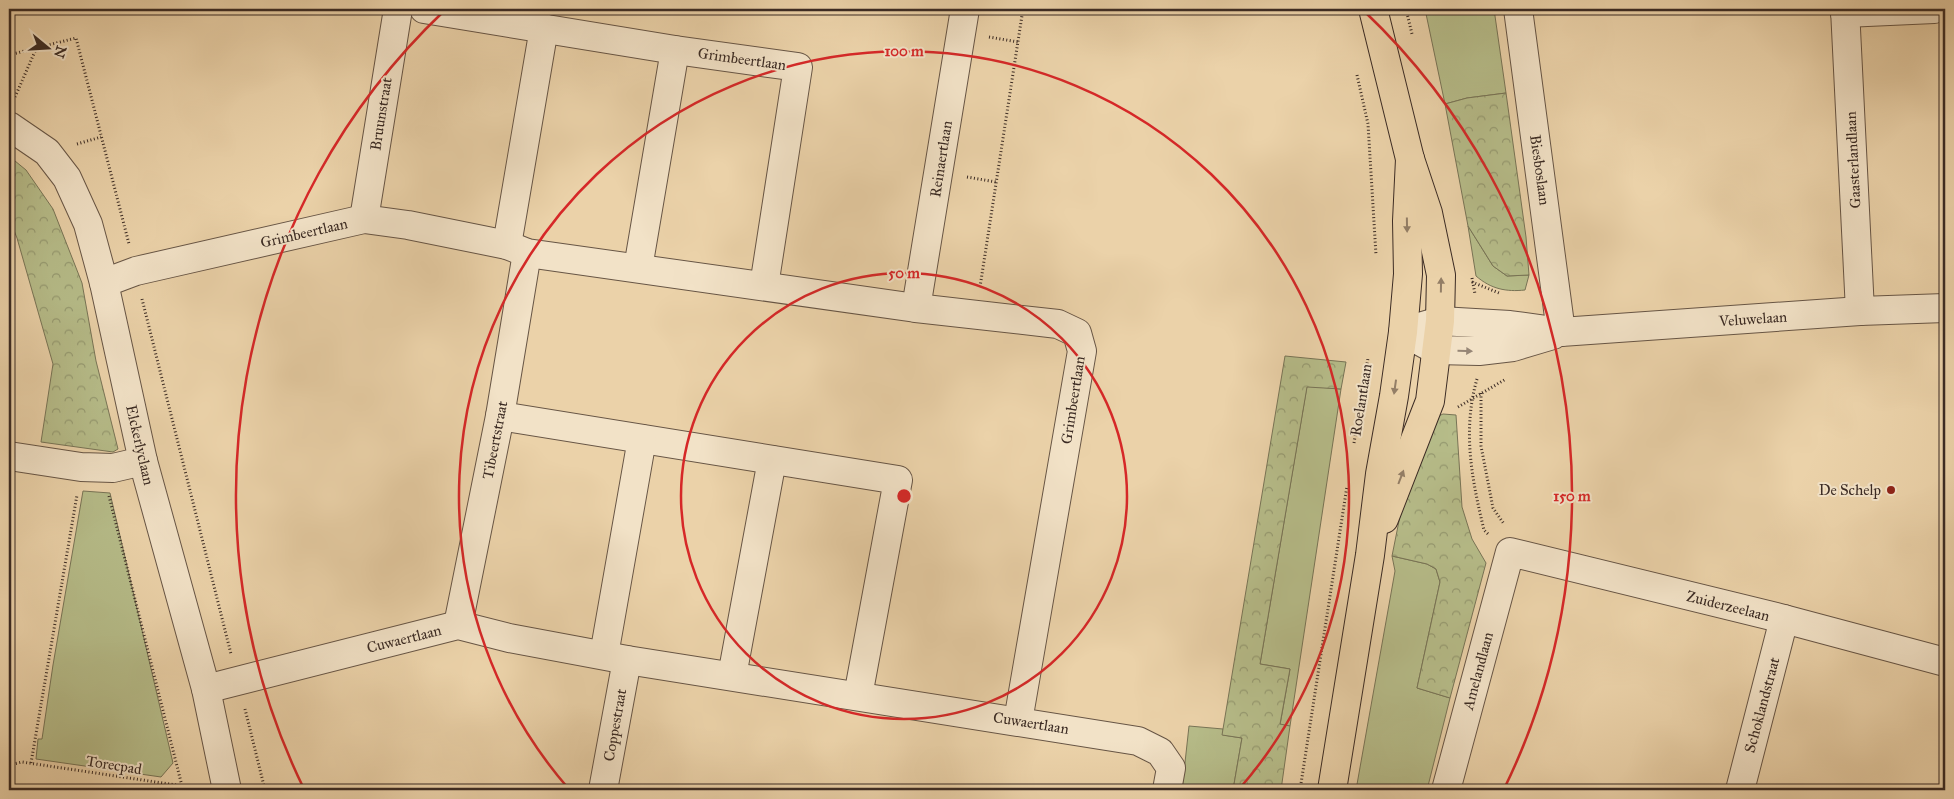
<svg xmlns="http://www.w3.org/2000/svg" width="1954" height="799" font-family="'IM FELL Great Primer',serif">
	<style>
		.grass { fill: #b6bc89; stroke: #787456 }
		.forest { fill: url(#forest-crowns); stroke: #787456 }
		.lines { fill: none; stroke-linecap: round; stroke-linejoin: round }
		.minor-casing { stroke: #675545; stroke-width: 30 }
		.major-casing { stroke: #3b2b24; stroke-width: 30 }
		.path { stroke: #3b2b24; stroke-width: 3; stroke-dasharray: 1 2.5; stroke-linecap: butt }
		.minor { stroke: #f2e2c7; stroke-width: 28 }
		.major { stroke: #ebd2a9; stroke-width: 28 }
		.oneway { fill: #937e66 }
		.oneway2 { fill: #968676 }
		.ring { fill: none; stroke: #d62828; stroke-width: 2.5 }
		.poi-dot { fill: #8f2418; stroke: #f2e2c7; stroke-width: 2 }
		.labels { text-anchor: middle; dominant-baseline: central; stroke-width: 4; stroke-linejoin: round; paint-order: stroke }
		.street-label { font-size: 15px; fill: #3b2b24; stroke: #f2e2c7 }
		.poi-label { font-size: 15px; fill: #3b2b24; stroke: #f2e2c7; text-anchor: end }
		.centre { fill: #d62828; stroke: #f2e2c7; stroke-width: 2.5 }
		.ring-label { font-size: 15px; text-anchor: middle; font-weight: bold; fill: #d62828; stroke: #f2e2c7; stroke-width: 4; stroke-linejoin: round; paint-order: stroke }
	</style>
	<defs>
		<pattern id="forest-crowns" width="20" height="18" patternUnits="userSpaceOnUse" patternTransform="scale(1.25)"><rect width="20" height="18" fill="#b6bc89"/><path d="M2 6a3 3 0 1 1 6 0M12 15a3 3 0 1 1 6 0" fill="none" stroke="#959970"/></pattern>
	</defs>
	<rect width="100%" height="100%" fill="#ebd2a9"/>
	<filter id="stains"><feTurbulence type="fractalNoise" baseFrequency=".004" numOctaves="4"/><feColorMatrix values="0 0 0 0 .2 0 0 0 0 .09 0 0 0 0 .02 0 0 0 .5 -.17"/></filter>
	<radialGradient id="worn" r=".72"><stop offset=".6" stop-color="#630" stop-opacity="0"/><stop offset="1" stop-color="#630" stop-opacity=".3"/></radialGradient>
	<g class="grass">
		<polygon points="1425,9 1494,9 1506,93 1467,98 1445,104"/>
		<path d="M 1468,226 L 1493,266 L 1507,276 L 1529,275 L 1525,290 C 1506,292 1491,289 1476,276 Z"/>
		<polygon points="1307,386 1341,389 1290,726 1280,725 1290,669 1260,664"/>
		<polygon points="83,491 110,493 173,763 161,777 36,759 38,739 42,739 53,665"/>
		<polygon points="1392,556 1427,564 1436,569 1440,582 1417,688 1450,698 1427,790 1356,790 1395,571"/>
		<polygon points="1189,726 1223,729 1223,735 1242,738 1233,790 1182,790"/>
	</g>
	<g class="forest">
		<polygon points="1506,93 1526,237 1529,275 1507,276 1493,266 1468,226 1445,104 1467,98"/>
		<polygon points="9,156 26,170 53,209 82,283 96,361 118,449 113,452 41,442 53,364 17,238 9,218"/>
		<polygon points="1285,356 1346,362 1341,389 1307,387 1260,664 1290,669 1280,724 1290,726 1281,790 1233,790 1242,738 1222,735"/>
		<polygon points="1443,414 1456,415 1462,507 1472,539 1486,563 1450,698 1417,688 1440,582 1436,569 1427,564 1392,556 1412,456 1432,419"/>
	</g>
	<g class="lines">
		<g class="minor-casing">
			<g id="minor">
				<polyline points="424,9 675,50 798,67 764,286"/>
				<polyline points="1518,9 1561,332"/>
				<polyline points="1845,9 1860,311"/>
				<polyline points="1845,13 1934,9"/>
				<polyline points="9,126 47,152 67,178 88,224 104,283 143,461 206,689 227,790"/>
				<polyline points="364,219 398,9"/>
				<polyline points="507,245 544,28"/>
				<polyline points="638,268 675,50"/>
				<polyline points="104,283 136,271 364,219 408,225 507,245 527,253 916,308 1058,324 1077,333 1082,351 1018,721"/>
				<polyline points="916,308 965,9"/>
				<polyline points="1403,332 1440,321 1510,325 1561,332 1860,311 1945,308"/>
				<polyline points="1416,339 1436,350 1479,351 1513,347 1553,335"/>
				<polyline points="500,416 898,480 858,696"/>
				<polyline points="9,456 81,467 113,468 143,461"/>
				<polyline points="458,625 500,416 527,253"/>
				<polyline points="604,655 642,439"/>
				<polyline points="732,676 772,460"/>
				<polyline points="206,689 458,625 509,638 627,660 1138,741 1160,752 1171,768 1167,790"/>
				<polyline points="603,790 627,660"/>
				<polyline points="1446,790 1510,552 1784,619 1945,662"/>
				<polyline points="1740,790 1784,619"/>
			</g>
		</g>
		<g class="major-casing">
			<g id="major">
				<polyline points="1373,9 1410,159 1428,213 1441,275 1440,321 1430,401 1384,519"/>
				<polyline points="1332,790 1370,555 1380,474 1394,396 1403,332 1408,274 1407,221 1410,159"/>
			</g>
		</g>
		<g class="path">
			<polyline points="1406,9 1412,34"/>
			<polyline points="989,37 1018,42"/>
			<polyline points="9,55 76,38 129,244"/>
			<polyline points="1357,75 1368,124 1376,255"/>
			<polyline points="15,97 36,49"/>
			<polyline points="77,144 101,137"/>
			<polyline points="967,177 996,182"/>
			<polyline points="1472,278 1475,294"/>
			<polyline points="1472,282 1499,293"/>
			<polyline points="980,287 1023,9"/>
			<polyline points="142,299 231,654"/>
			<path d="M 1477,379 C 1462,431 1472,480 1484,530 L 1488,534"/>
			<polyline points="1481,393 1481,446 1493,508 1504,524"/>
			<polyline points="1458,407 1506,379"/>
			<polyline points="1354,443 1368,358"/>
			<polyline points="109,496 182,786"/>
			<polyline points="245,709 265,790"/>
			<polyline points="31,763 77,495"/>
			<polyline points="9,765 22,762 196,788"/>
			<polyline points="1300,790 1347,486"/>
		</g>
		<use href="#minor" class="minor"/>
		<use href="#major" class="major"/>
	</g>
	<defs><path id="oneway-solid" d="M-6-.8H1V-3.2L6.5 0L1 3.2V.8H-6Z" transform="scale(1.25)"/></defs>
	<g class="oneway">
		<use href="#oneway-solid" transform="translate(1407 225) rotate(89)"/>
		<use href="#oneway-solid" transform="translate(1441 285) rotate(-89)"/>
		<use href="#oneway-solid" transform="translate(1395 387) rotate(98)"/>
		<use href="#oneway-solid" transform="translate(1401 477) rotate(-69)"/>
	</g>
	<use class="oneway2" href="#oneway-solid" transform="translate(1465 351) rotate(2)"/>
	<g class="ring">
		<circle cx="904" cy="496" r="223"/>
		<path d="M568 788A445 445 0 1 1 1240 788"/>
		<path d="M304 789A668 668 0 0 1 444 11M1364 11A668 668 0 0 1 1504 789"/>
	</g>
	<circle class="poi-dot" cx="1891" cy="490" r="5"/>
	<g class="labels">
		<g class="street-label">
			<text transform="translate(742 59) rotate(8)">Grimbeertlaan</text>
			<text transform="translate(381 114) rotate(-81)">Bruunstraat</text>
			<text transform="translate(941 159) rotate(-81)">Reinaertlaan</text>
			<text transform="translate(1853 160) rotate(-93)">Gaasterlandlaan</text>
			<text transform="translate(1540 170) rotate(82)">Biesboslaan</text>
			<text transform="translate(304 233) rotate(-13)">Grimbeertlaan</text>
			<text transform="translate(1753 319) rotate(-4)">Veluwelaan</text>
			<text transform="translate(1073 400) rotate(-81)">Grimbeertlaan</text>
			<text transform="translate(1361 400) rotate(-81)">Roelantlaan</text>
			<text transform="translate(495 440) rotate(-79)">Tibeertstraat</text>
			<text transform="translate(140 445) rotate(77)">Elckerlyclaan</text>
			<text transform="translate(1728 606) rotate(14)">Zuiderzeelaan</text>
			<text transform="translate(404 639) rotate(-14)">Cuwaertlaan</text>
			<text transform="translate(1478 671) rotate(-75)">Amelandlaan</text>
			<text transform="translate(1762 705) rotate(-75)">Schoklandstraat</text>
			<text transform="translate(1031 723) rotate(9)">Cuwaertlaan</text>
			<text transform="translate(615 725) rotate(-80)">Coppestraat</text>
			<text transform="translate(114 765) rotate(9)">Torecpad</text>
		</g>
		<g class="poi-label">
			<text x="1881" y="490">De Schelp</text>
		</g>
	</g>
	<circle cx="904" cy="496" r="8" class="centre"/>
	<g class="ring-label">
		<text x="904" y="56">100 m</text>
		<text x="904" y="278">50 m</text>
		<text x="1572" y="501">150 m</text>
	</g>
	<rect width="1954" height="799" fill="none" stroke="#ebd2a9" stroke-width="30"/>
	<rect x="10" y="10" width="1934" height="779" fill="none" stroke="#3b2b24" stroke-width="2.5"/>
	<rect x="15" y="15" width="1924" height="769" fill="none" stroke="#3b2b24"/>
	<g transform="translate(48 48) rotate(108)" stroke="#f2e2c7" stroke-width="4" paint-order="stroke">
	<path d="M0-4L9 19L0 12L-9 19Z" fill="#3b2b24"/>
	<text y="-8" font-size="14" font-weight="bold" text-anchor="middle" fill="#3b2b24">N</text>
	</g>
	<rect width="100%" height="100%" filter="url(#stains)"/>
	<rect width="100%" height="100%" fill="url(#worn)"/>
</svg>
